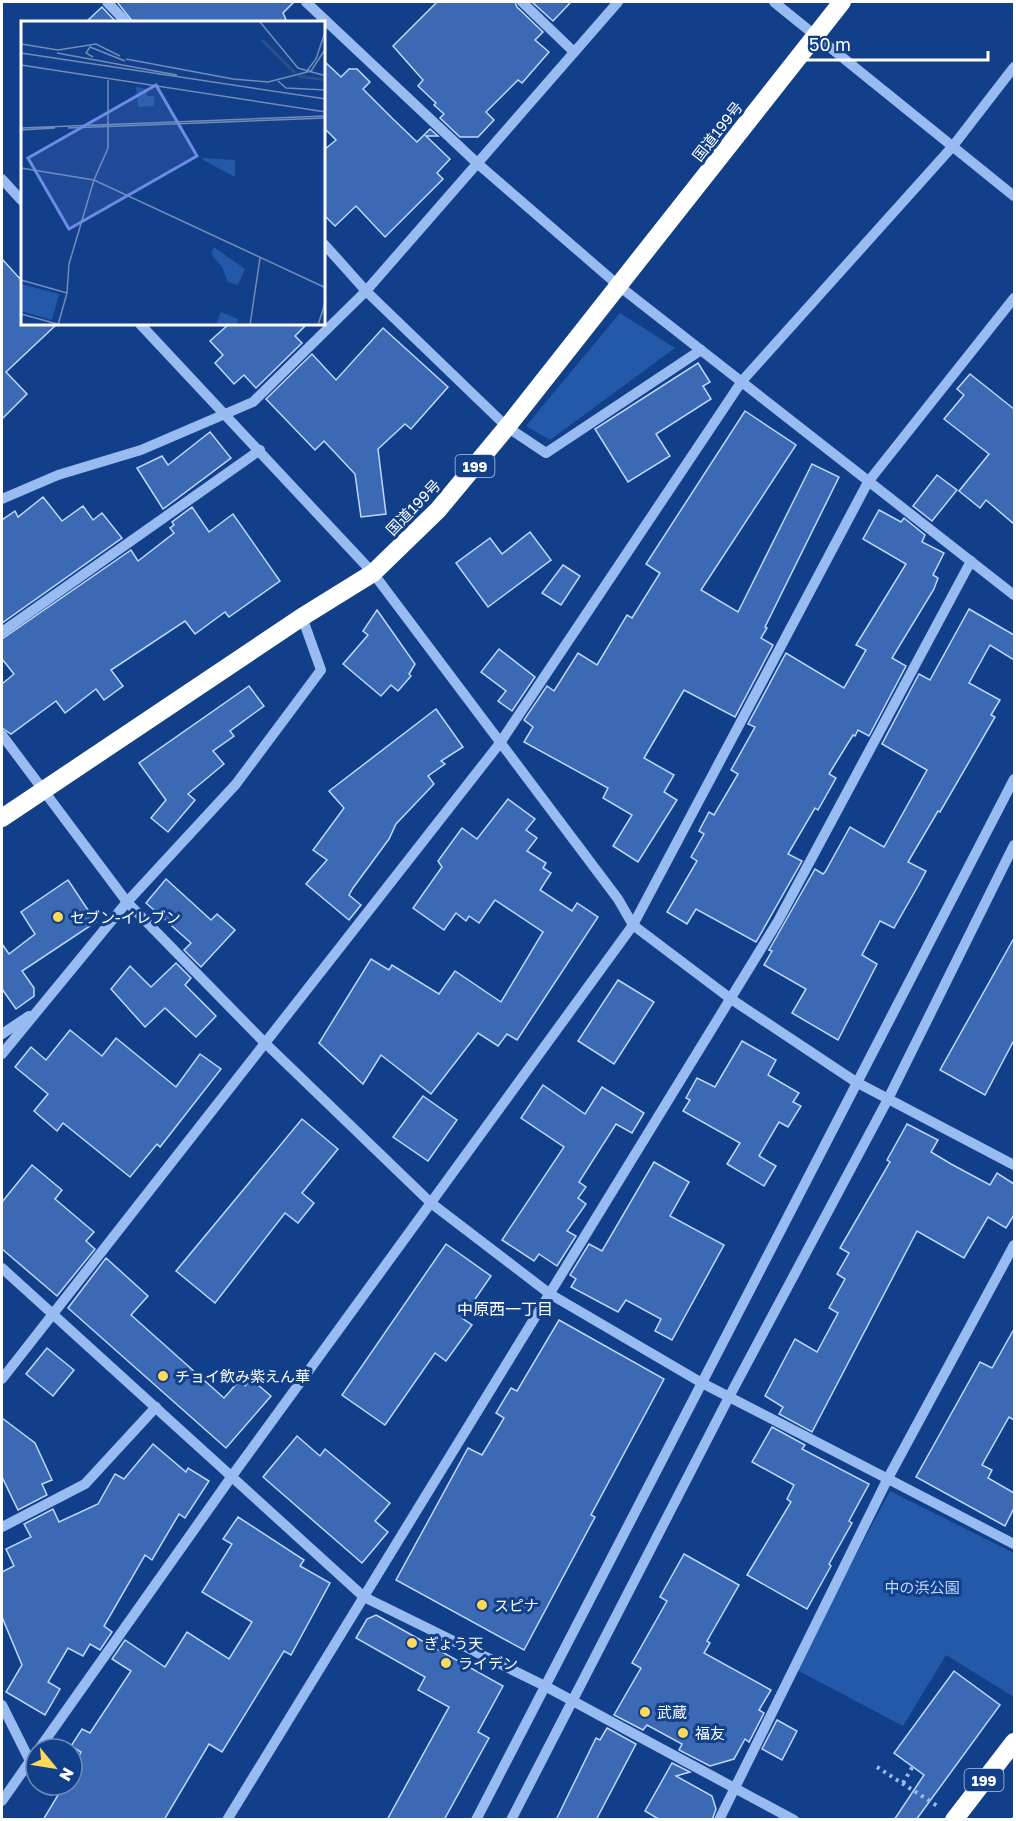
<svg xmlns="http://www.w3.org/2000/svg" width="1016" height="1821" font-family="'Golos Text','Noto Sans JP',sans-serif">
	<style>
		.green { fill: #2458a9 }
		.building { fill: #3b69b3; stroke: #bfd7fc; stroke-width: 1.5 }
		.lines { fill: none; stroke-linecap: round; stroke-linejoin: round }
		.path { stroke: #98bbf1; stroke-width: 4; stroke-dasharray: 3 4.5; stroke-linecap: butt }
		.minor { stroke: #98bbf1; stroke-width: 10 }
		.highway { stroke: #fff; stroke-width: 18 }
		.poi-dot { fill: #ffd958; stroke: #123f8a; stroke-width: 2 }
		.labels { text-anchor: middle; dominant-baseline: central; stroke-width: 6; stroke-linejoin: round; paint-order: stroke }
		.shield { fill: #123f8a; stroke: #b8c5dc; stroke-width: 1.5 }
		.shield-label { font-size: 14px; font-weight: bold; fill: #fff }
		.street-label { font-size: 15px; fill: #fff; stroke: #123f8a }
		.poi-label { font-size: 15px; fill: #fff; stroke: #123f8a; text-anchor: start }
		.park-label { font-size: 15px; fill: #bfd7fc; stroke: #123f8a }
		.neighbourhood-label { font-size: 16px; fill: #fff; stroke: #123f8a }
		.inset-river { fill: none; stroke: #2d4e86; stroke-width: 3 }
		.inset-road { fill: none; stroke: #718cb9; stroke-width: 1.5 }
		.view { fill: #6c8ce6; fill-opacity: 0.15; stroke: #6c8ce6; stroke-width: 3 }
		.inset-edge { fill: none; stroke: #fff; stroke-width: 3 }
	</style>
	<rect width="100%" height="100%" fill="#123f8a"/>
	<g class="green">
		<polygon points="620,313 675,348 550,440 526,426"/>
		<polygon points="890,1491 1014,1553 1014,1697 946,1655 903,1726 795,1669"/>
	</g>
	<g class="building">
		<polygon points="117,2 294,2 283,13 287,22 133,22"/>
		<polygon points="437,2 515,2 517,7 543,32 535,40 549,52 522,83 518,80 486,112 494,120 478,137 460,137 440,118 444,114 434,105 436,103 418,86 423,80 393,46"/>
		<polygon points="532,2 571,2 553,21"/>
		<polygon points="102,7 116,22 86,22"/>
		<polygon points="324,61 341,77 349,69 357,69 370,82 363,89 393,119 417,142 430,129 438,136 426,136 450,159 437,173 443,179 385,237 356,206 335,226 324,215 324,150 336,140 324,128"/>
		<polygon points="2,259 22,281 22,324 57,324 6,372 27,394 2,419"/>
		<polygon points="229,324 307,324 295,336 302,343 256,388 244,375 234,384 215,363 223,355 210,341"/>
		<polygon points="383,328 448,387 411,429 405,424 378,449 386,514 361,517 355,474 324,441 315,450 266,399 312,354 336,380"/>
		<polygon points="698,363 710,382 703,386 711,399 656,434 670,456 628,482 595,429"/>
		<polygon points="970,374 1014,409 1014,524 986,500 980,508 959,491 989,454 944,419 964,395 957,389"/>
		<polygon points="745,411 796,445 701,590 738,612 812,464 839,477 765,627 767,628 761,638 773,645 735,717 684,690 644,758 674,775 664,792 677,800 638,862 613,846 632,815 603,798 608,788 524,742 533,727 524,720 547,686 554,691 578,653 597,665 627,615 632,618 660,573 646,564"/>
		<polygon points="210,432 231,458 163,509 137,468 162,456 168,465"/>
		<polygon points="937,475 957,490 932,521 913,506"/>
		<polygon points="43,497 62,521 83,506 93,520 102,513 122,538 2,623 2,520 15,511 18,517"/>
		<polygon points="192,507 209,532 233,514 280,581 229,617 225,612 195,634 185,621 111,670 123,686 104,700 96,689 65,713 56,701 11,734 2,728 2,684 14,674 2,659 2,639 131,550 138,561 174,533 170,528 174,525 172,522"/>
		<polygon points="879,510 901,522 904,518 925,535 922,542 944,553 933,575 938,578 934,589 892,658 906,666 869,736 858,730 855,736 853,735 829,774 836,778 818,810 815,808 788,854 802,861 756,942 696,909 687,924 667,912 697,861 691,857 704,834 699,831 709,812 714,815 738,774 731,770 755,727 748,724 786,653 844,688 866,650 856,645 906,564 863,539"/>
		<polygon points="530,532 551,560 488,607 456,563 490,538 502,554"/>
		<polygon points="563,565 580,576 561,605 542,593"/>
		<polygon points="969,609 1014,635 1014,660 990,645 969,683 1000,700 991,715 995,717 940,812 938,811 908,862 926,871 918,886 894,928 880,921 862,955 877,964 838,1040 792,1013 806,989 764,965 772,951 769,950 815,869 823,874 825,872 850,827 884,847 927,770 882,744 919,674 930,680"/>
		<polygon points="377,610 415,664 409,674 411,676 398,691 391,685 381,696 343,664 368,635 363,631"/>
		<polygon points="499,649 535,677 512,711 498,701 506,691 481,672"/>
		<polygon points="249,686 264,706 230,731 234,736 213,751 224,764 188,794 195,800 168,832 151,818 166,800 139,763"/>
		<polygon points="436,709 463,747 441,761 445,764 428,776 434,784 396,824 389,839 353,888 349,895 361,905 349,920 306,884 327,860 313,850 344,808 329,791"/>
		<polygon points="508,799 535,819 526,830 537,838 527,851 546,863 543,868 551,873 540,890 572,911 577,903 598,917 517,1040 507,1034 498,1046 478,1033 431,1094 381,1055 363,1084 319,1043 371,959 389,970 392,965 439,994 455,971 501,1002 543,932 495,900 479,923 469,916 466,921 456,913 444,930 413,908 442,867 438,861 462,828 477,839"/>
		<polygon points="166,879 211,920 217,914 235,930 201,967 184,950 191,943 146,903"/>
		<polygon points="68,880 96,922 22,971 34,988 34,996 16,1009 2,989 2,944 9,954 35,934 21,912"/>
		<polygon points="1014,938 1014,1040 985,1095 940,1070"/>
		<polygon points="176,963 191,978 185,985 216,1016 196,1037 165,1008 145,1027 111,989 130,966 151,987"/>
		<polygon points="618,980 654,1002 614,1064 578,1041"/>
		<polygon points="70,1030 102,1056 116,1038 176,1087 200,1054 221,1069 160,1147 157,1144 130,1177 63,1123 57,1131 34,1111 48,1094 15,1067 31,1047 46,1060"/>
		<polygon points="742,1041 776,1060 768,1075 799,1093 793,1102 801,1106 788,1127 779,1122 759,1156 776,1166 764,1186 727,1164 740,1143 683,1111 690,1100 686,1098 697,1078 715,1087"/>
		<polygon points="543,1085 585,1114 602,1087 644,1113 632,1133 616,1124 579,1182 586,1187 578,1198 586,1204 567,1231 576,1236 557,1266 539,1254 534,1261 502,1240 564,1147 521,1118"/>
		<polygon points="423,1096 457,1120 428,1161 393,1137"/>
		<polygon points="302,1119 338,1149 302,1193 314,1203 298,1223 285,1213 215,1303 176,1271"/>
		<polygon points="907,1124 938,1140 931,1152 951,1164 990,1185 997,1173 1014,1184 1014,1215 1006,1228 988,1217 964,1258 917,1231 812,1432 779,1414 783,1407 765,1396 795,1339 817,1352 838,1313 829,1308 845,1279 837,1274 849,1253 840,1248 890,1162 887,1160"/>
		<polygon points="654,1162 689,1182 670,1216 724,1245 672,1340 655,1331 661,1319 626,1300 618,1312 571,1287 576,1279 570,1275 589,1244 602,1251"/>
		<polygon points="32,1165 62,1190 55,1199 94,1232 86,1241 95,1249 57,1296 2,1249 2,1202"/>
		<polygon points="446,1244 491,1276 462,1318 472,1325 446,1361 435,1353 385,1425 342,1395"/>
		<polygon points="106,1258 148,1296 131,1315 224,1398 239,1381 245,1386 251,1379 271,1396 226,1448 68,1308"/>
		<polygon points="559,1320 664,1379 591,1515 595,1517 524,1650 396,1580 468,1448 482,1455 504,1418 496,1413 511,1388 517,1391"/>
		<polygon points="1014,1329 1014,1420 1009,1417 982,1465 992,1470 988,1478 1014,1493 1014,1508 1005,1526 916,1477 980,1362 992,1368"/>
		<polygon points="47,1348 74,1370 53,1396 26,1374"/>
		<polygon points="2,1418 35,1443 52,1480 42,1484 47,1495 18,1510 2,1477"/>
		<polygon points="772,1427 805,1445 802,1449 869,1484 849,1521 852,1523 829,1564 831,1566 807,1609 747,1575 791,1502 787,1499 794,1485 752,1462"/>
		<polygon points="297,1436 320,1456 325,1449 390,1503 375,1521 388,1532 362,1563 263,1477"/>
		<polygon points="153,1444 186,1472 188,1468 209,1481 185,1518 179,1514 152,1560 145,1555 104,1626 112,1632 100,1650 90,1644 83,1656 68,1648 48,1682 60,1689 45,1715 6,1692 22,1665 2,1617 2,1572 14,1566 6,1549 31,1537 24,1524 53,1509 59,1522 98,1504 115,1474 124,1479"/>
		<polygon points="238,1517 304,1560 300,1566 330,1583 291,1655 284,1651 222,1752 209,1744 164,1820 43,1820 64,1785 72,1785 72,1768 81,1752 71,1746 82,1729 90,1733 131,1671 112,1659 125,1640 165,1667 187,1632 229,1659 252,1622 202,1592 232,1544 223,1539"/>
		<polygon points="684,1554 739,1585 707,1641 710,1643 704,1653 771,1690 759,1710 764,1713 749,1742 745,1739 734,1759 710,1766 679,1750 682,1744 647,1725 643,1730 614,1715 641,1668 632,1663 667,1601 660,1597"/>
		<polygon points="376,1615 503,1686 478,1732 489,1738 444,1820 387,1820 449,1707 418,1690 425,1677 356,1638 367,1619"/>
		<polygon points="954,1671 1000,1705 916,1820 894,1820 924,1775 894,1753"/>
		<polygon points="777,1720 797,1731 782,1760 762,1749"/>
		<polygon points="607,1728 636,1744 596,1820 556,1820 596,1738 600,1740"/>
		<polygon points="672,1763 690,1772 676,1776 712,1796 716,1809 712,1820 660,1820 645,1811"/>
	</g>
	<g class="lines">
		<g class="path">
			<polyline points="877,1767 939,1807"/>
			<polyline points="903,1783 913,1766"/>
			<polyline points="1013,1820 1014,1818"/>
		</g>
		<g class="minor">
			<polyline points="107,2 126,22"/>
			<polyline points="306,2 477,163 619,286 1014,595"/>
			<polyline points="522,2 574,52"/>
			<polyline points="774,2 1014,196"/>
			<polyline points="2,179 22,201"/>
			<polyline points="324,244 366,291 507,427 546,453 701,350"/>
			<polyline points="140,324 373,573 618,899 633,925 731,999 856,1082 1014,1165"/>
			<polyline points="2,499 58,475 141,450 253,402 366,291 618,2"/>
			<polyline points="2,632 260,450"/>
			<polyline points="2,735 127,902 264,1042 431,1203 550,1294 702,1383 1014,1544"/>
			<polyline points="2,1034 29,1016"/>
			<polyline points="2,1054 127,902 236,784 321,670 302,617"/>
			<polyline points="2,1268 364,1597 545,1686 794,1820"/>
			<polyline points="2,1379 500,743 742,381 953,146 1014,67"/>
			<polyline points="2,1527 85,1484 156,1407"/>
			<polyline points="2,1705 30,1761"/>
			<polyline points="39,1749 232,1476 633,925 868,482 1014,298"/>
			<polyline points="2,1801 32,1758"/>
			<polyline points="227,1820 778,921 971,561"/>
			<polyline points="476,1820 1014,779"/>
			<polyline points="511,1820 729,1397 888,1099 1014,845"/>
			<polyline points="719,1820 887,1480 1014,1245"/>
		</g>
		<g class="highway">
			<polyline points="2,818 302,617 373,573 438,510 507,427 842,2"/>
			<polyline points="954,1820 1014,1742"/>
		</g>
	</g>
	<g class="poi-dot">
		<circle cx="58" cy="917" r="6"/>
		<circle cx="163" cy="1376" r="6"/>
		<circle cx="482" cy="1605" r="6"/>
		<circle cx="412" cy="1643" r="6"/>
		<circle cx="446" cy="1663" r="6"/>
		<circle cx="645" cy="1712" r="6"/>
		<circle cx="683" cy="1733" r="6"/>
	</g>
	<g class="labels">
		<g class="shield">
			<rect x="455.5" y="455" width="39" height="22" rx="4.5"/>
			<rect x="964.5" y="1769" width="39" height="22" rx="4.5"/>
		</g>
		<g class="shield-label">
			<text x="475" y="466">199</text>
			<text x="984" y="1780">199</text>
		</g>
		<g class="street-label">
			<text transform="translate(717 131) rotate(-52)">国道199号</text>
			<text transform="translate(413 507) rotate(-46)">国道199号</text>
		</g>
		<g class="poi-label">
			<text x="70" y="917">セブン-イレブン</text>
			<text x="175" y="1376">チョイ飲み紫えん華</text>
			<text x="494" y="1605">スピナ</text>
			<text x="424" y="1643">ぎょう天</text>
			<text x="458" y="1663">ライデン</text>
			<text x="657" y="1712">武蔵</text>
			<text x="695" y="1733">福友</text>
		</g>
		<g class="park-label">
			<text x="922" y="1587">中の浜公園</text>
		</g>
		<g class="neighbourhood-label">
			<text x="505" y="1309">中原西一丁目</text>
		</g>
	</g>
	<g transform="translate(21 21)">
		<rect width="304" height="304" fill="#123f8a"/>
		<path d="M 115,66 L 126,68 L 126,75 L 133,75 L 133,85 L 117,86 ZM 182,137 L 214,139 L 214,156 L 182,139 ZM 193,226 L 224,248 L 217,264 L 207,261 L 201,246 L 190,233 ZM 0,263 L 38,273 L 31,299 L 0,290 ZM 200,291 L 217,298 L 216,304 L 195,304 Z" fill="#2458a9"/>
		<path class="inset-river" d="M 241,19 L 274,52M 277,55 L 305,59"/>
		<path class="inset-road" d="M 239,1 L 277,47 L 305,55M 0,23 L 37,29 L 75,23 L 99,35M 0,32 L 305,78M 36,32 L 156,54M 72,36 L 65,32 L 69,26 L 104,40M 105,38 L 212,58 L 247,61 L 290,50 L 305,27M 0,44 L 305,91M 285,51 L 295,38 L 305,8M 257,60 L 265,67 L 305,69M 0,107 L 305,95M 47,107 L 305,97M 0,109 L 34,107M 0,147 L 73,159 L 305,267M 0,259 L 46,272M 0,293 L 40,304M 37,304 L 46,272 L 48,243 L 73,159 L 87,127 L 87,59M 229,304 L 239,237M 297,304 L 305,279"/>
		<path class="view" d="M 135,64 L 176,135 L 48,208 L 7,137 Z"/>
		<rect width="304" height="304" class="inset-edge"/>
	</g>
	<rect width="1016" height="1821" fill="none" stroke="#ffffff" stroke-width="6"/>
	<g transform="translate(54 1767) rotate(120)"><circle r="28" fill="#123f8a" stroke="#718cb9" stroke-width="1.5"/>
	<path d="M0-4.5L10 22L0 15L-10 22Z" fill="#ffd958"/>
	<text y="-9" font-size="16" font-weight="bold" text-anchor="middle" fill="#ffffff">N</text>
	</g>
	<path d="M800 51v9h188v-9" fill="none" stroke="#ffffff" stroke-width="3"/>
	<text x="809" y="51" font-size="18" fill="#ffffff" stroke="#123f8a" stroke-width="4.5" paint-order="stroke">50 m</text>
</svg>
